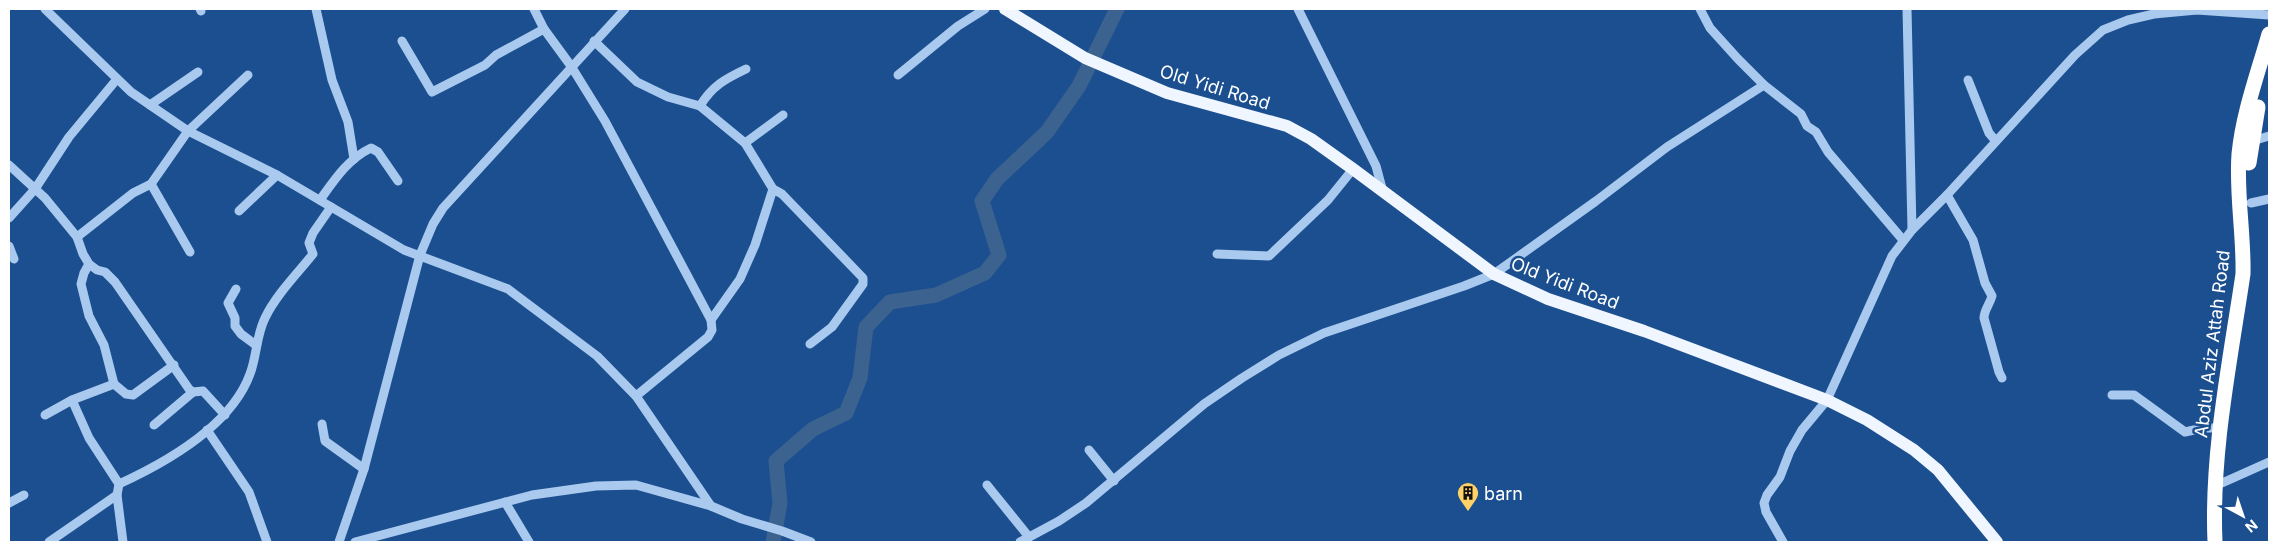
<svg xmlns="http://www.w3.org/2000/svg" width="2278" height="551" font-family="Inter,sans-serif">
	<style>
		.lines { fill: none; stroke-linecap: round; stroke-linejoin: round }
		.river { stroke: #3c6290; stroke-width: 15 }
		.minor { stroke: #a9c9ee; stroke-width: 9 }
		.major { stroke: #f0f6ff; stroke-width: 12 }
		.highway { stroke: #fff; stroke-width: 15 }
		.labels { text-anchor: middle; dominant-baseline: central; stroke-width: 5; stroke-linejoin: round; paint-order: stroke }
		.street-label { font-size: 18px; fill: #fff; stroke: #1b4f8f }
		.poi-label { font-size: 18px; fill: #fff; stroke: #1b4f8f; text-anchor: start }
	</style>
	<rect width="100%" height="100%" fill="#1b4f8f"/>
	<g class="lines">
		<polyline class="river" points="773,542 780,503 776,461 813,429 846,413 860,378 866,327 890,302 936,295 985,273 999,255 982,201 997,179 1047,132 1079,86 1117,9"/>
		<g class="minor">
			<polyline points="45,9 131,92 188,131 277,175 404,250 508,289 597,356 636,396 711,506"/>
			<polyline points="200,9 201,11"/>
			<polyline points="316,9 332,80 348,122 354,159"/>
			<polyline points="534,9 544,29 571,66 605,121 711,320 712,330 708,337 636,396"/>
			<polyline points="1298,9 1376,166 1383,192"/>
			<polyline points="1700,9 1710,28 1738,59 1764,85 1801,114 1807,126 1816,132 1828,152 1903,240"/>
			<polyline points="1907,9 1912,230"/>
			<polyline points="402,41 432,92 485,65 496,55 544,29"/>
			<polyline points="594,41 637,82 668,97 700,106 745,143 773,189 782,194 863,278 863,284 832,327 810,344"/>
			<polyline points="898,75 958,26 985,9"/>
			<polyline points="1968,80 1989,133 1995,140"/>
			<polyline points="150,105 198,72"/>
			<path d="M 700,106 C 712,86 725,79 746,69"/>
			<polyline points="2252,139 2259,139 2269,136"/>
			<polyline points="745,143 783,115"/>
			<polyline points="9,165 45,198 77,237 83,254 89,264 97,270 105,272 115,282 189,389 193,392 203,391 225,415"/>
			<polyline points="151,184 190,252"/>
			<path d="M 1947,195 L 1973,240 L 1985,283 L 1992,296 C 1990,304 1984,310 1984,318 L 1999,372 L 2002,378"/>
			<path d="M 320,200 C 335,179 348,159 371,148 L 378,152 L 398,181"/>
			<polyline points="2251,203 2269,199"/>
			<polyline points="239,211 277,175"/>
			<polyline points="9,218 35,189 69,137 117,79"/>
			<polyline points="77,237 133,193 151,184 188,131 248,75"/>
			<polyline points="9,246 14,259"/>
			<polyline points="1217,254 1269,256 1328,200 1353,169"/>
			<polyline points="89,264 84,273 81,284 89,316 104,345 114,384 126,394 133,395 174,365"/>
			<polyline points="236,289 228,303 235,318 235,326 241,334 256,345"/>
			<polyline points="711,320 740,279 755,245 773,189"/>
			<polyline points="2112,395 2134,395 2185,432 2203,428 2221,428"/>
			<polyline points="72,400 89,438 119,484 117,495 123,542"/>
			<polyline points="45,415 72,400 114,384"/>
			<polyline points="322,424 325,441 364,469"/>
			<polyline points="154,425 193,392"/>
			<polyline points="207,430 249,492 267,542"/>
			<polyline points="1089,450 1114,481"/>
			<polyline points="2222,483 2269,462"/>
			<path d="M 119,484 C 167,462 231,426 250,374 C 257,356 256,336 265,318 C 276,295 297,274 313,254 L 309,243 L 313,233 L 331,207"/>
			<polyline points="987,485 1029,537"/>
			<polyline points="505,502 529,542"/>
			<polyline points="9,503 24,495"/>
			<polyline points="49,542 117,495"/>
			<polyline points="339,542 364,469 420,255 433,224 443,208 625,9"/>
			<polyline points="355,542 532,495 596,486 636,485 711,506 742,519 782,531 811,542"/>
			<polyline points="1020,542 1059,521 1086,503 1204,404 1242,378 1279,355 1324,333 1464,286 1494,274 1596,201 1667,147 1764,85"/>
			<polyline points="1783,542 1766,512 1764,503 1767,495 1780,477 1790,451 1802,430 1827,400 1892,256 1912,230 1947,195 2075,55 2103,30 2128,20 2154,14 2197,10 2269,15"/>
		</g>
		<polyline class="major" points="1005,9 1085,58 1167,93 1287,126 1311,139 1353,169 1494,274 1548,299 1644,331 1827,400 1867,420 1914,450 1938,470 1997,542"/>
		<g class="highway">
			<polyline points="2249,163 2258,107"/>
			<path d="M 2215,542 C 2211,453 2230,362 2243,274 C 2244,234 2236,194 2239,154 C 2243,113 2258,73 2269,34"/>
		</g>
	</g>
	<defs>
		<g id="building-pin" transform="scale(1.125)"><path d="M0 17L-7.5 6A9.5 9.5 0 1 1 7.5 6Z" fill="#ffd166" stroke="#1b4f8f"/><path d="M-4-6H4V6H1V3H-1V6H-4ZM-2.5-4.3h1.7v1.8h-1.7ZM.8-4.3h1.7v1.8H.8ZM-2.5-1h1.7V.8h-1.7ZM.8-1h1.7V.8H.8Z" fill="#111"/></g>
	</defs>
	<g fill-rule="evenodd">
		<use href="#building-pin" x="1468" y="493"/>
	</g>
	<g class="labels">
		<g class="street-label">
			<text transform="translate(1215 87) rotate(17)">Old Yidi Road</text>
			<text transform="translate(1565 283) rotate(21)">Old Yidi Road</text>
			<text transform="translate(2212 344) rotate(-83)">Abdul Aziz Attah Road</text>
		</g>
		<g class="poi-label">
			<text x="1484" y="493">barn</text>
		</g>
	</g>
	<rect width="2278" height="551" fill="none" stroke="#ffffff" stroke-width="20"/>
	<g transform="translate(2243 516) rotate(140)" stroke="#1b4f8f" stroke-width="4" paint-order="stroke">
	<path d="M0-4L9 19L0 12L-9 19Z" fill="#ffffff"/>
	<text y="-8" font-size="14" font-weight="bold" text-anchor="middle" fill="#ffffff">N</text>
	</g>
</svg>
